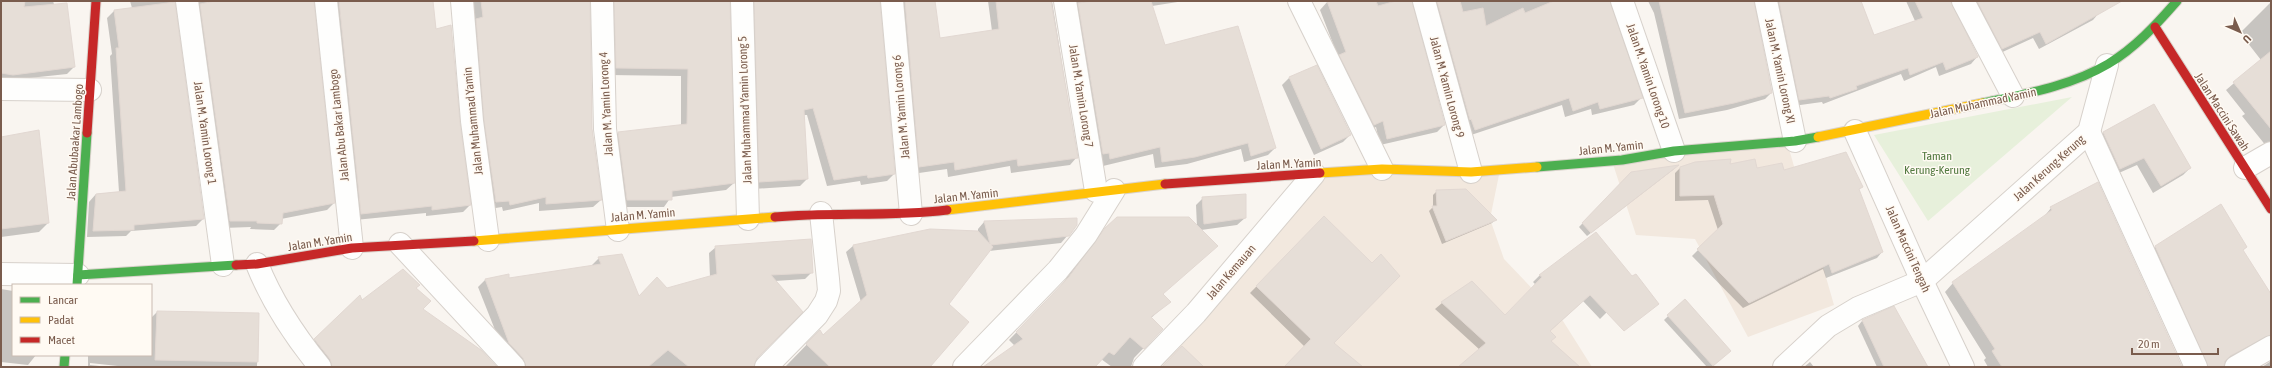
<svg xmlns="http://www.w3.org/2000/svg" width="2272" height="368" font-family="'Asap Condensed',sans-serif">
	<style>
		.residential { fill: #f2e8de }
		.green { fill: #e7f0db }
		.shadow { fill: #0003 }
		.building { fill: #e6ded7; stroke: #e2d8d2 }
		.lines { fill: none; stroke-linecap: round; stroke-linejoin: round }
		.street-casing { stroke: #d7d1cb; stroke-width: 24 }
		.fast-casing { stroke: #d9d2cb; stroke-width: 11 }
		.slow-casing { stroke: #d9d2cb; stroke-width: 11 }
		.jam-casing { stroke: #d9d2cb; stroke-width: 11 }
		.street { stroke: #fefefd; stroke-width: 22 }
		.fast { stroke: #4caf50; stroke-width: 9 }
		.slow { stroke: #ffc107; stroke-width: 9 }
		.jam { stroke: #c62828; stroke-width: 9 }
		.labels { text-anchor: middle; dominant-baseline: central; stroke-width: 3; stroke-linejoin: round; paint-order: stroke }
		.street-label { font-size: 12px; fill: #7a5c4d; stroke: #fffaf3 }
		.park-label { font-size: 12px; fill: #537a41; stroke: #fffaf3 }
	</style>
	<rect width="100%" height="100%" fill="#f9f5f0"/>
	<g class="residential">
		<polygon points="1787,142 1834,305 1748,337 1695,239 1636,235 1612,161"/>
		<polygon points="1500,170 1490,219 1504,259 1563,321 1592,367 1133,367 1322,177"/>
	</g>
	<polygon class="green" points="2072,97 1928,221 1874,135"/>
	<g class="shadow">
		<polygon points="1,1 53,1 74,67 67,74 1,81"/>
		<polygon points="130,1 174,1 203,219 196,226 131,231 126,236 87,237 89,202 96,194 119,192 110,56 112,54 107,18 114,11 132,8"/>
		<polygon points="190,1 313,1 334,203 327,210 281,219 281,223 274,230 250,229 251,227 223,228"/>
		<polygon points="329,1 432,1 436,30 459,122 470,205 463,212 426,216 426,213 355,220"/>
		<polygon points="470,1 589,1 592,129 601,200 593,207 539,211 539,203 503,211 502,207 489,209"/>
		<polygon points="604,1 729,1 734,183 726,190 671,197 664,207 620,207 611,140 618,133 681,126 681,76 609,75"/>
		<polygon points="744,1 879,1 894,174 887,181 861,185 860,181 827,186 807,115 803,115 807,179 800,186 753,189"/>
		<polygon points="895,1 934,1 939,39 992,31 988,1 1052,1 1077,157 1070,165 1011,173 1010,166 948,177 947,169 912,174"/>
		<polygon points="1068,1 1184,1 1152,6 1164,46 1275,148 1268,155 1244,162 1241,149 1187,164 1155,168 1153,154 1103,166"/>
		<polygon points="1328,1 1412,1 1444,125 1437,132 1380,145 1376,127 1367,131 1320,10"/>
		<polygon points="1427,1 1609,1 1641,98 1634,105 1592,115 1591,109 1565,117 1562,105 1468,136"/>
		<polygon points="1648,1 1754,1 1771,93 1765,99 1727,110 1679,119 1654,13"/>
		<polygon points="1770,1 1860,1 1874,36 1915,21 1906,1 1951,1 1951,7 1977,57 1971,64 1939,76 1936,67 1904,81 1901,74 1823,104 1822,102 1793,106"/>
		<polygon points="1967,1 2092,1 2099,13 2093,20 2039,49 2033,38 1996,55"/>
		<polygon points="2271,2 2271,152 2242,116 2245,114 2226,90 2261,60 2240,33"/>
		<polygon points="1289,78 1350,135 1343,142 1314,155 1282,85"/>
		<polygon points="2154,106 2190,168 2183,175 2153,193 2137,165 2112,176 2096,140 2103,133"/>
		<polygon points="1,138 48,223 39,232 1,237"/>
		<polygon points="1729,165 1783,171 1862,186 1858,190 1882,252 1877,258 1826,278 1823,269 1743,308 1692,256 1718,230 1708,200 1675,201 1675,173 1680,168"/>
		<polygon points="1674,169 1587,236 1579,227 1631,173"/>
		<polygon points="1437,191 1495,220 1492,223 1442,244 1429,211 1433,207 1433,195"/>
		<polygon points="1203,198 1245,218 1237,225 1201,230 1162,294 1169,302 1151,318 1162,329 1134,358 1131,367 1112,367 1101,359 1094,367 985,367 1015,346 1009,340 1060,287 1097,237 1117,218 1197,227 1196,205"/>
		<polygon points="2221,206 2246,247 2242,251 2271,295 2271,347 2256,344 2223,364 2223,367 2198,367 2147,255 2155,247"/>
		<polygon points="2051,208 2181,367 1988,367 1984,360 1986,358 1945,292 1953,283 2043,218"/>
		<polygon points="1324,218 1333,343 1362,367 1291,367 1305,347 1250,293"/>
		<polygon points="984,222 1068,235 1061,243 989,251 948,304 928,367 785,367 819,332 823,336 861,302 846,252 853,246 930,230 978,232 978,229"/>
		<polygon points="1596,233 1636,283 1600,319 1583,301 1549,332 1552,367 1460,367 1480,350 1435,309 1442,303 1472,282 1505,316 1536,285 1533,282 1540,275"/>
		<polygon points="716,247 812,272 805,279 775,281 802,312 753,363 753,367 516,367 503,350 478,287 485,280 508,275 508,279 593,267 592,265 599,258 638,297 710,277 709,253"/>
		<polygon points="419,285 415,289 422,309 496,367 322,367 308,347 360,297 361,301"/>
		<polygon points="1,287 1,289 13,291 13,355 36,355 28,365 1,362"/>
		<polygon points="1685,300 1726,354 1711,367 1707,367 1664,320"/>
		<polygon points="1894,308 1926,367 1877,367 1858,326 1862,321"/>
		<polygon points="157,312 258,314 257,367 127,367 90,363 90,365 109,367 88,367 88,355 151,355 151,318"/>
		<polygon points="2271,361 2271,367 2262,367"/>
		<polygon points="1810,362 1814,367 1804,367"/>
	</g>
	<g class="building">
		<polygon points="1,1 25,1 24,7 67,3 75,67 13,75 1,73"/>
		<polygon points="215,1 314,1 335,203 283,213 282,224 257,223 257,221 230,221 200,4"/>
		<polygon points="339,1 433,1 436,29 451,25 460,122 471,205 432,210 432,206 361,214"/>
		<polygon points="481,1 590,1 592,129 602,200 546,204 546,197 510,205 509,201 496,202 484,120 476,19 483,17"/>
		<polygon points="614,1 730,1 735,183 672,191 672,200 627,200 618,132 687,124 688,69 616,68"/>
		<polygon points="754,1 880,1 895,174 868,178 867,175 834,180 813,108 804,110 808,179 759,182"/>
		<polygon points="905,1 935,1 940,38 999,29 996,1 1051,1 1078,158 1018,166 1017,159 955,170 954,162 919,167"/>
		<polygon points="1094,1 1151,1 1165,45 1238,26 1276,148 1251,156 1248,143 1195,157 1162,162 1160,147 1110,159 1109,153 1103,154 1078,3"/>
		<polygon points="1327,1 1376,1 1378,6 1396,1 1412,1 1445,125 1387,139 1383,121 1374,125 1339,55 1346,52"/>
		<polygon points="1437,1 1460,1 1463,12 1483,8 1486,26 1523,8 1525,13 1554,1 1610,1 1643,98 1600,109 1598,102 1573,111 1569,98 1475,130 1471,119 1470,120"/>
		<polygon points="1659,1 1754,1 1772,93 1734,103 1685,113"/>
		<polygon points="1779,1 1861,1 1874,35 1923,18 1915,1 1951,1 1978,57 1946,70 1943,62 1910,75 1908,68 1856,86 1857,89 1830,98 1829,96 1799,100"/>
		<polygon points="1977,1 2122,1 2046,44 2040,32 2002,49"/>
		<polygon points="175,2 204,219 134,225 134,230 93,231 96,194 126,191 116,48 119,48 114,10"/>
		<polygon points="2271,51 2271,129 2233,82"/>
		<polygon points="1317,65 1351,135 1321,149 1289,77"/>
		<polygon points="2154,104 2191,168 2161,186 2144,158 2120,169 2103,132"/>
		<polygon points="39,130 49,223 1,229 1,137"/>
		<polygon points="1846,152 1863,187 1859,189 1883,252 1832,273 1829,264 1749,303 1697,249 1723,224 1714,195 1680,196 1680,167 1695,162 1731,159 1730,164 1755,159 1757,168 1782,163 1784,170"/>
		<polygon points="1679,165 1591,233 1582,223 1631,172"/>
		<polygon points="2098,182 2182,367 2002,367 1992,351 1995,349 1952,282 2052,210 2050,207"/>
		<polygon points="1466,189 1497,220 1446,241 1432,206 1437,206 1436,190"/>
		<polygon points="1246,194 1246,218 1204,224 1202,197"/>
		<polygon points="2221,204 2247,247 2243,250 2271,294 2271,335 2230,356 2225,361 2224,367 2208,367 2155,246"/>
		<polygon points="1324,216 1372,263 1381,254 1400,276 1334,343 1363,367 1284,367 1311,339 1256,286"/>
		<polygon points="1117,217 1189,217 1218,246 1163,294 1171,302 1151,317 1163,329 1144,349 1130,337 1114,355 1109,352 1095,367 983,367 1023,339 1016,332 1068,278 1105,228"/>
		<polygon points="1077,218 1077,225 1069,236 991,245 993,247 949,304 969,322 930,367 830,367 806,344 820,330 823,335 867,295 853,245 930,229 978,231 990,244 984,221"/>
		<polygon points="1596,232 1632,276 1636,274 1659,304 1624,331 1590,295 1550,331 1556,337 1551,341 1580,367 1458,367 1486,343 1441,302 1472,281 1505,315 1542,277 1539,275"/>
		<polygon points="811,239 813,273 771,275 803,312 757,358 754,367 689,367 668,350 648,367 526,367 523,358 509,343 485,279 509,274 509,278 601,264 598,257 622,254 639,296 657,277 667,288 717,274 715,246"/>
		<polygon points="403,269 420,285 416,288 431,301 423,309 481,350 497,367 332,367 330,359 314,339 360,295 362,300"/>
		<polygon points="1685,299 1731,351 1713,366 1667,315"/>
		<polygon points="1894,306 1928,367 1884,367 1862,320"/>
		<polygon points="157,311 259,313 258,362 155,360"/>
		<polygon points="1182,346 1204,367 1162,367"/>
	</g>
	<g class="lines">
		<g class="street-casing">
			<g id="street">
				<polyline points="187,1 223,265"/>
				<polyline points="326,1 352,248"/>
				<polyline points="462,1 472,121 488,240"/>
				<polyline points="602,1 605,129 618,230"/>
				<polyline points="742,1 748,219"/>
				<polyline points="892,1 911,214"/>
				<polyline points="1065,1 1096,191"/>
				<polyline points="1299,1 1382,169"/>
				<polyline points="1424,1 1471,172"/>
				<polyline points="1622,1 1674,151"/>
				<polyline points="1766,1 1795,141"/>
				<polyline points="1963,1 2013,96"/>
				<polyline points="1,89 90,90"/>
				<polyline points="1855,131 1922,281 1963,367"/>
				<polyline points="2089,132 2196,367"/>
				<polyline points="2245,168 2271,153"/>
				<polyline points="400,244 514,367"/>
				<path d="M 257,264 C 272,302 294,335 320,367"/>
				<polyline points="1,274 78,275"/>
				<polyline points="766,367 817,315 826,301 829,291 828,279 821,213"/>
				<polyline points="964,367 1058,270 1086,235 1114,190"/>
				<polyline points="1144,367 1196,313 1314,174"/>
				<polyline points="1784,367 1828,326 1858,308 1922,281 2089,132 2107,65"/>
				<polyline points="2236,367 2271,347"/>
			</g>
		</g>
		<g class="fast-casing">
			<g id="fast">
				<path d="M 1983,103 C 2025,94 2071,86 2108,64 C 2135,48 2156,25 2177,1"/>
				<polyline points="1537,167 1622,160 1674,151 1795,141 1818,137"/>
				<polyline points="78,275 236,265"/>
				<polyline points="77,285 87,133"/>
				<polyline points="64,367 65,355"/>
			</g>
		</g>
		<g class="slow-casing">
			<g id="slow">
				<polyline points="1818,137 1983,103"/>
				<polyline points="1320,173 1382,169 1471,172 1537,167"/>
				<polyline points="947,210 1165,184"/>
				<polyline points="474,241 775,217"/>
			</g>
		</g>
		<g class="jam-casing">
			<g id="jam">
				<polyline points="2155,27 2271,209"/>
				<polyline points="87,133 96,1"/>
				<polyline points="1165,184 1320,173"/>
				<path d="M 775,217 C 832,212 890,217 947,210"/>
				<polyline points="236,265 257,264 352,248 474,241"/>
			</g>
		</g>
		<use href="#street" class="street"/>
		<use href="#fast" class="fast"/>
		<use href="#slow" class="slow"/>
		<use href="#jam" class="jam"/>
	</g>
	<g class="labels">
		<g class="street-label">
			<text transform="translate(1780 71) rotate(78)">Jalan M. Yamin Lorong XI</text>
			<text transform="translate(1648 76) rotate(71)">Jalan M. Yamin Lorong 10</text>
			<text transform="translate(1447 87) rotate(75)">Jalan M. Yamin Lorong 9</text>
			<text transform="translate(1081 96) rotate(81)">Jalan M. Yamin Lorong 7</text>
			<text transform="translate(1983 103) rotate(-12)">Jalan Muhammad Yamin</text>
			<text transform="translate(606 104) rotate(-93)">Jalan M. Yamin Lorong 4</text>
			<text transform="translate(901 107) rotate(-95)">Jalan M. Yamin Lorong 6</text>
			<text transform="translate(745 110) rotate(-92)">Jalan Muhammad Yamin Lorong 5</text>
			<text transform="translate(2222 112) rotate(57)">Jalan Maccini Sawah</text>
			<text transform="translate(473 121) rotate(-96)">Jalan Muhammad Yamin</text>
			<text transform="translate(339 125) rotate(-96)">Jalan Abu Bakar Lambogo</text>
			<text transform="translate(205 133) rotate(82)">Jalan M. Yamin Lorong 1</text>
			<text transform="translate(75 142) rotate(-86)">Jalan Abubaakar Lambogo</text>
			<text transform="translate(1611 148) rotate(-6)">Jalan M. Yamin</text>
			<text transform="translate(1289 164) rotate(-3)">Jalan M. Yamin</text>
			<text transform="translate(2049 168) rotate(-42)">Jalan Kerung-Kerung</text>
			<text transform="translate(966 196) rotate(-6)">Jalan M. Yamin</text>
			<text transform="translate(643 215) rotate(-5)">Jalan M. Yamin</text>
			<text transform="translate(320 242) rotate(-9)">Jalan M. Yamin</text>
			<text transform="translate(1908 249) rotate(66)">Jalan Maccini Tengah</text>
			<text transform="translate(1231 272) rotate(-49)">Jalan Kemauan</text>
		</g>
		<g class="park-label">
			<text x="1937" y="156">Taman<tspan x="1937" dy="14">Kerung-Kerung</tspan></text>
		</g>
	</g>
	<rect width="2272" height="368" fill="none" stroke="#7a5c4d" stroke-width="4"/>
	<rect x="12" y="284" width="140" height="72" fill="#fffaf3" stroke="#cabbb1"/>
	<rect x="20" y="297" width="20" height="6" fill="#4caf50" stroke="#cabbb1"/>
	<text x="48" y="304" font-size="12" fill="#7a5c4d">Lancar</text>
	<rect x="20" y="317" width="20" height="6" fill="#ffc107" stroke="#cabbb1"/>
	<text x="48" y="324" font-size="12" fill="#7a5c4d">Padat</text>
	<rect x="20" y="337" width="20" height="6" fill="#c62828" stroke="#cabbb1"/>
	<text x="48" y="344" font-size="12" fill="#7a5c4d">Macet</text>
	<g transform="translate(2240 32) rotate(135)" stroke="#fffaf3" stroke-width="3" paint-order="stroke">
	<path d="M0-3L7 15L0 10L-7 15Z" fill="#7a5c4d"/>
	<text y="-6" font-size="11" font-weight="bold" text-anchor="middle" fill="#7a5c4d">U</text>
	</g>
	<path d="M2132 348v6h86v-6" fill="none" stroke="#7a5c4d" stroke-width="2"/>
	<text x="2138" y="348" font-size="12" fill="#7a5c4d" stroke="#fffaf3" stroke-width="3" paint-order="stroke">20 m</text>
</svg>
